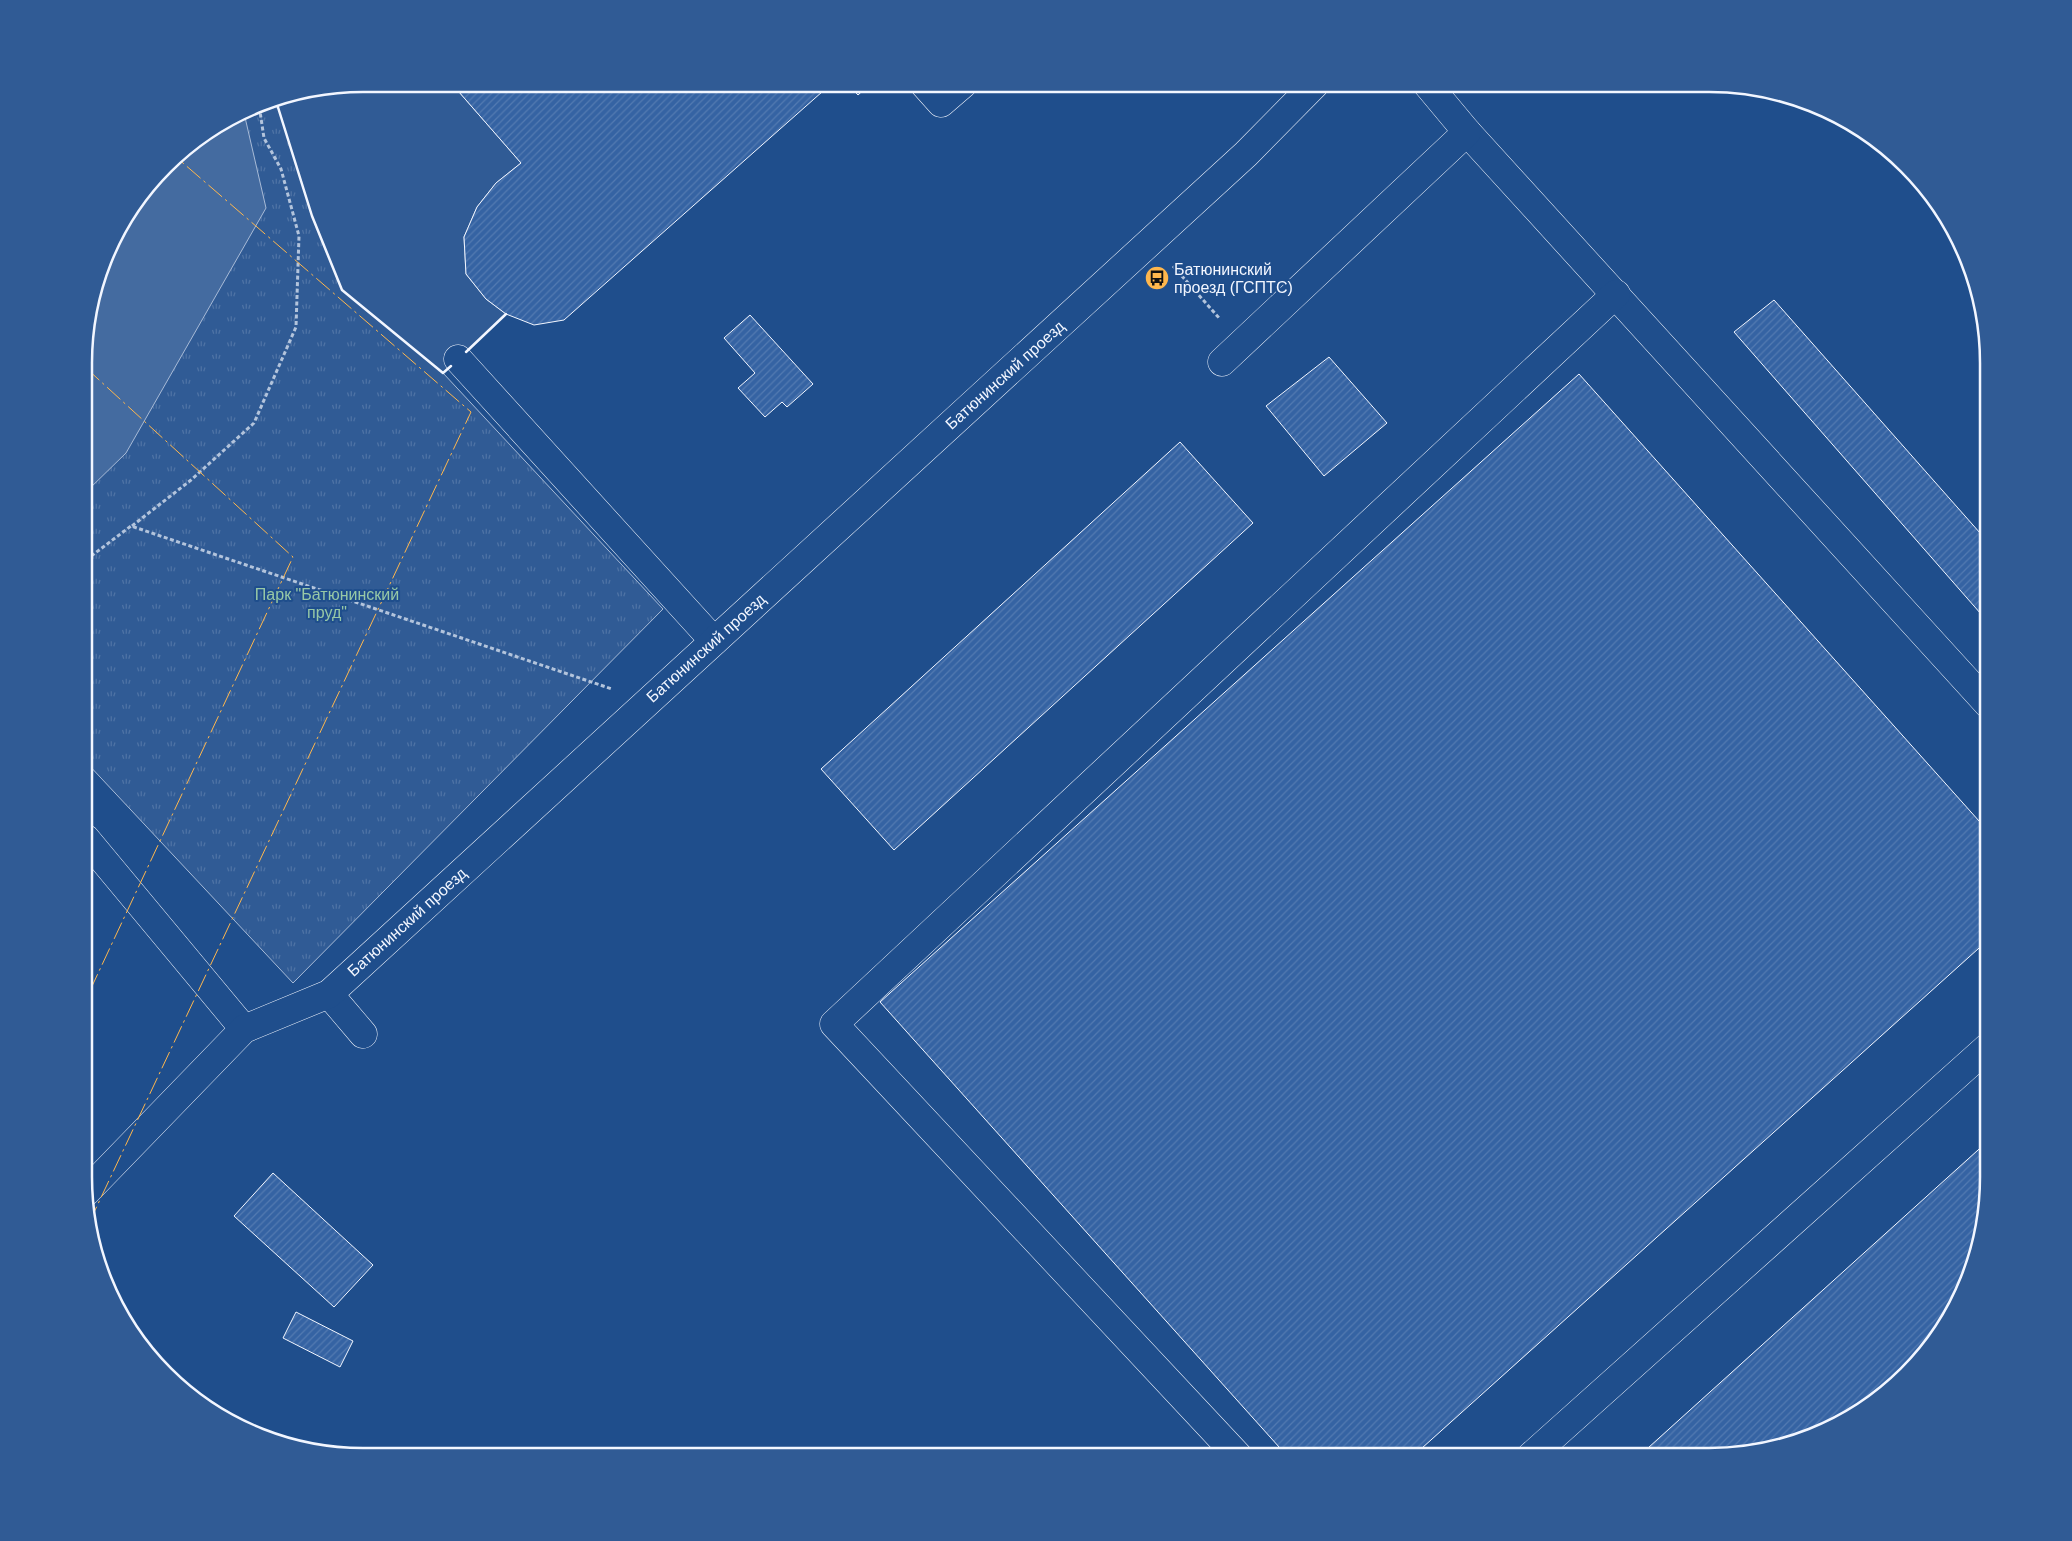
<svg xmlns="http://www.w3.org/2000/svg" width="2072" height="1541" font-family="Helvetica,sans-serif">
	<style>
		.built { fill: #305b95; stroke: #a8bbd7 }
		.park { fill: url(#park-tufts); stroke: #a8bbd7 }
		.water { fill: #446ba0; stroke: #a8bbd7 }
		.building { fill: url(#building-hatch); stroke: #f2f6ff }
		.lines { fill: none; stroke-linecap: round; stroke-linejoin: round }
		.minor-casing { stroke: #f2f6ff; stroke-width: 29 }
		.path { stroke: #b3c4dc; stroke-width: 3; stroke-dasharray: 4 2.5; stroke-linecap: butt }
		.minor { stroke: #1f4e8c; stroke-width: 28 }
		.wall { stroke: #f2f6ff; stroke-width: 2.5 }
		.power { stroke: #ffb74d; stroke-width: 1; stroke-dasharray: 18 4 2.5 4; stroke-linecap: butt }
		.labels { text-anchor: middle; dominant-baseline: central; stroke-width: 4; stroke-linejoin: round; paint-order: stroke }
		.poi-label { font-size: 16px; fill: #f2f6ff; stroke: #1f4e8c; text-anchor: start }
		.street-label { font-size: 16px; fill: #f2f6ff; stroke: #1f4e8c }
		.park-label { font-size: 16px; fill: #97c8a6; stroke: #1f4e8c }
		.rim { fill: none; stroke: #f2f6ff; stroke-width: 2.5 }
	</style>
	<defs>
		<pattern id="park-tufts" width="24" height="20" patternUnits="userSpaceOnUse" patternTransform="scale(1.25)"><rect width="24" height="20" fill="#305b95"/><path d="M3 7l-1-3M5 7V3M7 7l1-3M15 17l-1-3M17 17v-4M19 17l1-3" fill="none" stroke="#4e73a5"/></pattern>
		<pattern id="building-hatch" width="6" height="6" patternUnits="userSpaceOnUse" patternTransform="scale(1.25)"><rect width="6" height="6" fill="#3563a3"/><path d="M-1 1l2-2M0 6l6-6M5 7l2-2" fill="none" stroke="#537ab1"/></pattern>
	</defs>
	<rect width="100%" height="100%" fill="#1f4e8c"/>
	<polygon class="built" points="364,84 452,84 521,163 496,183 477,207 464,237 466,274 486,299 506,314 443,373 342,290 312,216 276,101"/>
	<polygon class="park" points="276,101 312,216 342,290 443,373 663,609 293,983 86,762 86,327 113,240 179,153 257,105"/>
	<polygon class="water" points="244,113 266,208 126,453 86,492 86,327 113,240 179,153"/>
	<g class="building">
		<polygon points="452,84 831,84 564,320 534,325 506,314 486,299 466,274 464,237 477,207 496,183 521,163"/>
		<polygon points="848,84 870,84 858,95"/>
		<polygon points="1774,300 1988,542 1988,622 1734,332"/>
		<polygon points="750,315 813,384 787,407 782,402 765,417 738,388 755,373 724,338"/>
		<polygon points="1329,357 1387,423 1324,476 1266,406"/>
		<polygon points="1579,374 1988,831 1988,940 1412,1457 1288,1457 880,1002"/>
		<polygon points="1180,442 1253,523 894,850 821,769"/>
		<polygon points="1988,1141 1988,1195 1973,1268 1930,1348 1893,1388 1832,1428 1780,1448 1709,1457 1638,1457"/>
		<polygon points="273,1173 373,1265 334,1307 234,1216"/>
		<polygon points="296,1312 353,1341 340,1367 283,1338"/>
	</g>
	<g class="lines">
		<g class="minor-casing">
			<g id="minor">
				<polyline points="924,84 941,103 963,84"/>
				<polyline points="1467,132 1988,704"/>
				<polyline points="458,359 714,641"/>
				<polyline points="1222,362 1467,132 1427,84"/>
				<polyline points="86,839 244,1029"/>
				<polyline points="329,994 363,1034"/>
				<polyline points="86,1192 244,1029 329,994 1246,154 1315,84"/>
				<polyline points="1239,1457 834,1024 1616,294"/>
				<polyline points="1530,1457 1988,1047"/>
			</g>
		</g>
		<g class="path">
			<polyline points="1173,266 1220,319"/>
			<polyline points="132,526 191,480 254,423 296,327 299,236 281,169 264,138 259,105"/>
			<polyline points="86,560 131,526 612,689"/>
		</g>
		<use href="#minor" class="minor"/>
		<g class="wall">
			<polyline points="276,101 312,216 342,290 443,373 451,366"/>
			<polyline points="466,352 506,314"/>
		</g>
		<g class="power">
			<polyline points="86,368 293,557 86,999"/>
			<polyline points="89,1223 471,412 176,157"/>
		</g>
	</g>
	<defs>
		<g id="bus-disc" transform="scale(1.25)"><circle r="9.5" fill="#ffb74d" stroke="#1f4e8c"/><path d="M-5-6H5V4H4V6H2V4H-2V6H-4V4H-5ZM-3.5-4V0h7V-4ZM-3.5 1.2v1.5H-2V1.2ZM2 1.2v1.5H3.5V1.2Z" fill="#111"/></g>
	</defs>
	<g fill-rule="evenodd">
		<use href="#bus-disc" x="1157" y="278"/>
	</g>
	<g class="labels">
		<g class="poi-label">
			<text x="1174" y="269">Батюнинский<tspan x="1174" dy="18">проезд (ГСПТС)</tspan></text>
		</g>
		<g class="street-label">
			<text transform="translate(1005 375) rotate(-42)">Батюнинский проезд</text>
			<text transform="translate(706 648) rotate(-42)">Батюнинский проезд</text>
			<text transform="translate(407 922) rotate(-42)">Батюнинский проезд</text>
		</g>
		<g class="park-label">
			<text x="327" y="594">Парк "Батюнинский<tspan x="327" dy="18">пруд"</tspan></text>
		</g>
	</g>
	<path d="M0 0H2072V1541H0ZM363 92H1709A271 271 0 0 1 1980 363V1177A271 271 0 0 1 1709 1448H363A271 271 0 0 1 92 1177V363A271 271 0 0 1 363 92Z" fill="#305b95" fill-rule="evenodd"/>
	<path class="rim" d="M363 92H1709A271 271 0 0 1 1980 363V1177A271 271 0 0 1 1709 1448H363A271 271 0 0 1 92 1177V363A271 271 0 0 1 363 92Z"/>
</svg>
